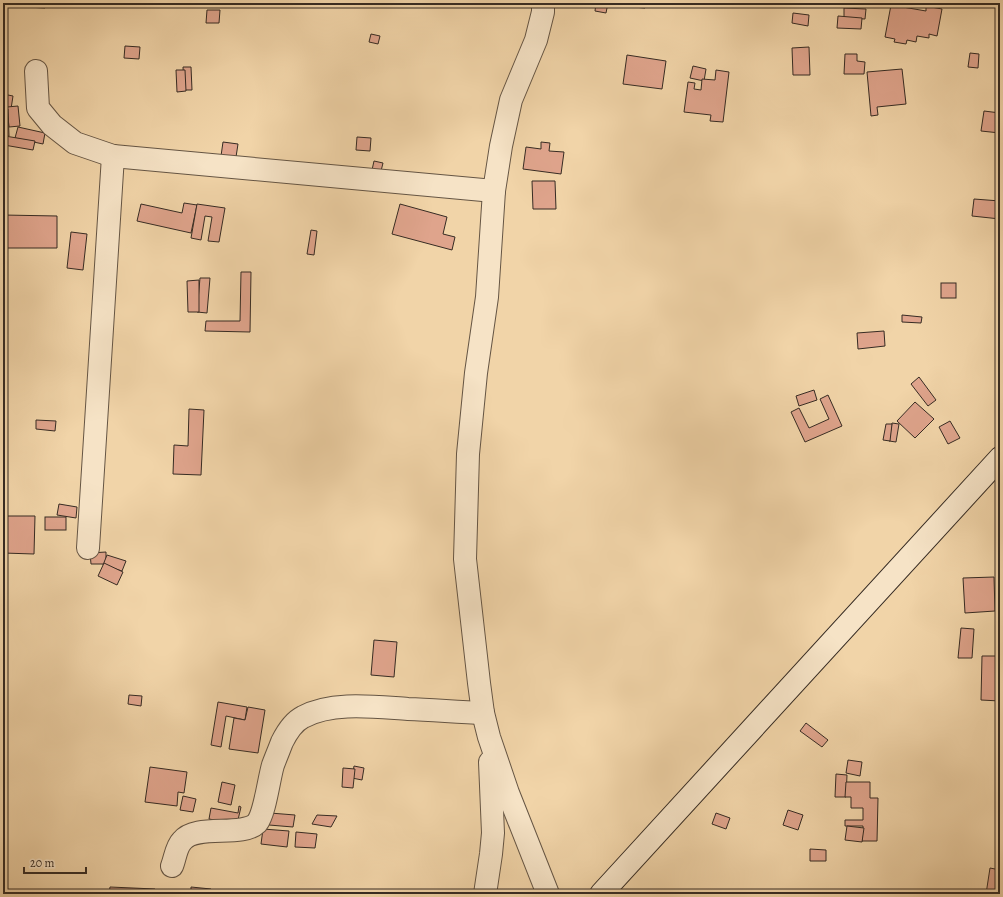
<svg xmlns="http://www.w3.org/2000/svg" width="1003" height="897" font-family="Alegreya,serif">
	<style>
		.building { fill: #dfa48c; stroke: #362b23 }
		.lines { fill: none; stroke-linecap: round; stroke-linejoin: round }
		.street-casing { stroke: #655544; stroke-width: 24 }
		.secondary-casing { stroke: #362b23; stroke-width: 24 }
		.street { stroke: #f6e3c6; stroke-width: 22 }
		.secondary { stroke: #f6e3c6; stroke-width: 22 }
	</style>
	<rect width="100%" height="100%" fill="#f1d4a8"/>
	<filter id="stains"><feTurbulence type="fractalNoise" baseFrequency=".005" numOctaves="4"/><feColorMatrix values="0 0 0 0 .2 0 0 0 0 .09 0 0 0 0 .02 0 0 0 .5 -.17"/></filter>
	<radialGradient id="worn" r=".72"><stop offset=".6" stop-color="#630" stop-opacity="0"/><stop offset="1" stop-color="#630" stop-opacity=".3"/></radialGradient>
	<g class="building">
		<polygon points="28,3 45,3 45,8 27,7"/>
		<polygon points="596,3 608,3 606,13 595,11"/>
		<polygon points="634,3 645,3 645,8 633,7"/>
		<polygon points="891,5 926,11 926,6 942,9 937,36 929,34 929,38 917,36 916,42 907,40 906,44 894,42 895,39 885,37"/>
		<polygon points="844,8 866,9 865,19 844,18"/>
		<polygon points="207,10 220,10 219,23 206,23"/>
		<polygon points="793,13 809,15 808,26 792,23"/>
		<polygon points="838,16 862,18 861,29 837,28"/>
		<polygon points="371,34 380,36 378,44 369,42"/>
		<polygon points="125,46 140,47 139,59 124,58"/>
		<polygon points="809,47 810,75 793,75 792,48"/>
		<polygon points="970,53 979,54 978,68 968,67"/>
		<polygon points="845,54 857,54 857,61 865,62 864,74 844,74"/>
		<polygon points="627,55 666,61 662,89 623,84"/>
		<polygon points="693,66 706,69 704,81 690,78"/>
		<polygon points="183,67 191,67 192,90 184,90"/>
		<polygon points="902,69 906,104 877,107 878,115 871,116 867,72"/>
		<polygon points="176,70 185,70 186,91 177,92"/>
		<polygon points="716,70 729,72 723,122 710,121 711,115 684,112 688,82 695,83 694,89 701,90 702,79 715,80"/>
		<polygon points="3,94 13,96 11,109 3,108"/>
		<polygon points="18,106 20,126 9,127 7,107"/>
		<polygon points="3,109 8,109 9,136 3,136"/>
		<polygon points="984,111 1000,113 1000,133 981,131"/>
		<polygon points="18,127 45,133 43,144 15,138"/>
		<polygon points="5,136 35,141 33,150 4,145"/>
		<polygon points="357,137 371,138 370,151 356,150"/>
		<polygon points="223,142 238,144 236,157 221,156"/>
		<polygon points="541,142 550,143 549,151 564,152 561,174 523,169 526,147 541,149"/>
		<polygon points="374,161 383,163 381,171 372,170"/>
		<polygon points="532,181 555,181 556,209 533,209"/>
		<polygon points="974,199 1000,201 1000,219 972,216"/>
		<polygon points="184,203 197,205 191,233 137,221 141,204 182,213"/>
		<polygon points="197,204 225,208 219,242 208,241 212,217 205,216 201,240 191,238"/>
		<polygon points="400,204 447,217 443,234 455,237 452,250 392,234"/>
		<polygon points="3,215 57,216 57,248 3,248"/>
		<polygon points="311,230 317,231 314,255 307,254"/>
		<polygon points="71,232 87,234 83,270 67,268"/>
		<polygon points="241,272 251,272 250,332 205,331 206,321 240,321"/>
		<polygon points="200,278 210,278 207,313 197,312"/>
		<polygon points="199,280 199,312 188,312 187,281"/>
		<rect x="941" y="283" width="15" height="15"/>
		<polygon points="902,315 922,317 921,323 902,322"/>
		<polygon points="884,331 885,346 858,349 857,333"/>
		<polygon points="919,377 936,400 928,406 911,384"/>
		<polygon points="814,390 817,400 799,406 796,396"/>
		<polygon points="828,395 842,426 805,442 791,412 799,408 809,428 829,419 820,399"/>
		<polygon points="915,402 934,419 915,438 897,421"/>
		<polygon points="189,409 204,410 201,475 173,474 174,445 188,446"/>
		<polygon points="36,420 56,421 55,431 36,429"/>
		<polygon points="950,421 960,438 948,444 939,427"/>
		<polygon points="892,423 899,424 896,442 889,441"/>
		<polygon points="886,424 892,424 890,441 883,440"/>
		<polygon points="59,504 77,507 76,518 57,515"/>
		<polygon points="3,516 35,516 34,554 3,553"/>
		<rect x="45" y="517" width="21" height="13"/>
		<polygon points="106,552 106,564 91,564 90,553"/>
		<polygon points="107,555 126,561 122,571 103,565"/>
		<polygon points="104,563 123,572 117,585 98,576"/>
		<polygon points="994,577 995,611 965,613 963,578"/>
		<polygon points="961,628 974,629 972,658 958,658"/>
		<polygon points="374,640 397,642 394,677 371,675"/>
		<polygon points="982,656 1000,656 1000,701 981,700"/>
		<polygon points="129,695 142,696 141,706 128,704"/>
		<polygon points="218,702 247,707 245,720 226,716 221,747 211,745"/>
		<polygon points="248,707 265,710 258,753 229,749 234,718 245,720"/>
		<polygon points="806,723 828,740 822,747 800,731"/>
		<polygon points="848,760 862,762 860,776 846,773"/>
		<polygon points="354,766 364,768 362,780 352,778"/>
		<polygon points="150,767 187,772 184,793 178,792 177,806 145,802"/>
		<polygon points="343,768 355,769 353,788 342,787"/>
		<polygon points="836,774 847,775 846,797 835,797"/>
		<polygon points="222,782 235,785 231,805 218,802"/>
		<polygon points="846,782 870,782 870,798 878,798 877,841 862,841 863,826 845,826 845,820 863,820 863,808 851,808 851,797 845,797"/>
		<polygon points="183,796 196,799 193,812 180,810"/>
		<polygon points="239,806 241,807 237,824 209,819 211,808 238,813"/>
		<polygon points="788,810 803,815 798,830 783,825"/>
		<polygon points="270,813 295,815 293,827 269,825"/>
		<polygon points="716,813 730,818 726,829 712,824"/>
		<polygon points="317,815 337,816 331,827 312,824"/>
		<polygon points="847,826 864,828 862,842 845,840"/>
		<polygon points="263,829 289,831 287,847 261,844"/>
		<polygon points="296,832 317,834 315,848 295,847"/>
		<polygon points="810,849 826,850 826,861 810,861"/>
		<polygon points="990,868 1000,870 998,894 986,894"/>
		<polygon points="110,887 155,889 154,894 109,894"/>
		<polygon points="191,887 211,889 211,894 182,894 182,892 191,893"/>
	</g>
	<g class="lines">
		<g class="street-casing">
			<g id="street">
				<polyline points="543,3 543,12 536,40 511,100 501,146 494,191 487,297 476,373 468,454 465,559 479,683 483,713 489,737 508,793 548,894"/>
				<polyline points="36,71 38,108 52,125 75,143 113,156 494,191"/>
				<polyline points="88,548 113,156"/>
				<path d="M 172,866 C 175,859 176,847 182,841 C 196,823 242,838 257,823 C 265,813 269,778 273,765 C 276,757 279,750 282,742 C 287,732 293,722 303,717 C 332,701 376,707 408,709 C 433,710 458,712 483,713"/>
				<polyline points="485,894 491,854 493,833 490,762"/>
			</g>
		</g>
		<g class="secondary-casing">
			<polyline id="secondary" points="601,894 1000,458"/>
		</g>
		<use href="#street" class="street"/>
		<use href="#secondary" class="secondary"/>
	</g>
	<rect width="1003" height="897" fill="none" stroke="#f1d4a8" stroke-width="16"/>
	<rect x="4" y="4" width="995" height="889" fill="none" stroke="#362b23" stroke-width="2"/>
	<rect x="8" y="8" width="987" height="881" fill="none" stroke="#362b23"/>
	<path d="M24 867v6h62v-6" fill="none" stroke="#362b23" stroke-width="2"/>
	<text x="30" y="867" font-size="12" fill="#362b23" stroke="#f6e3c6" stroke-width="3" paint-order="stroke">20 m</text>
	<rect width="100%" height="100%" filter="url(#stains)"/>
	<rect width="100%" height="100%" fill="url(#worn)"/>
</svg>
